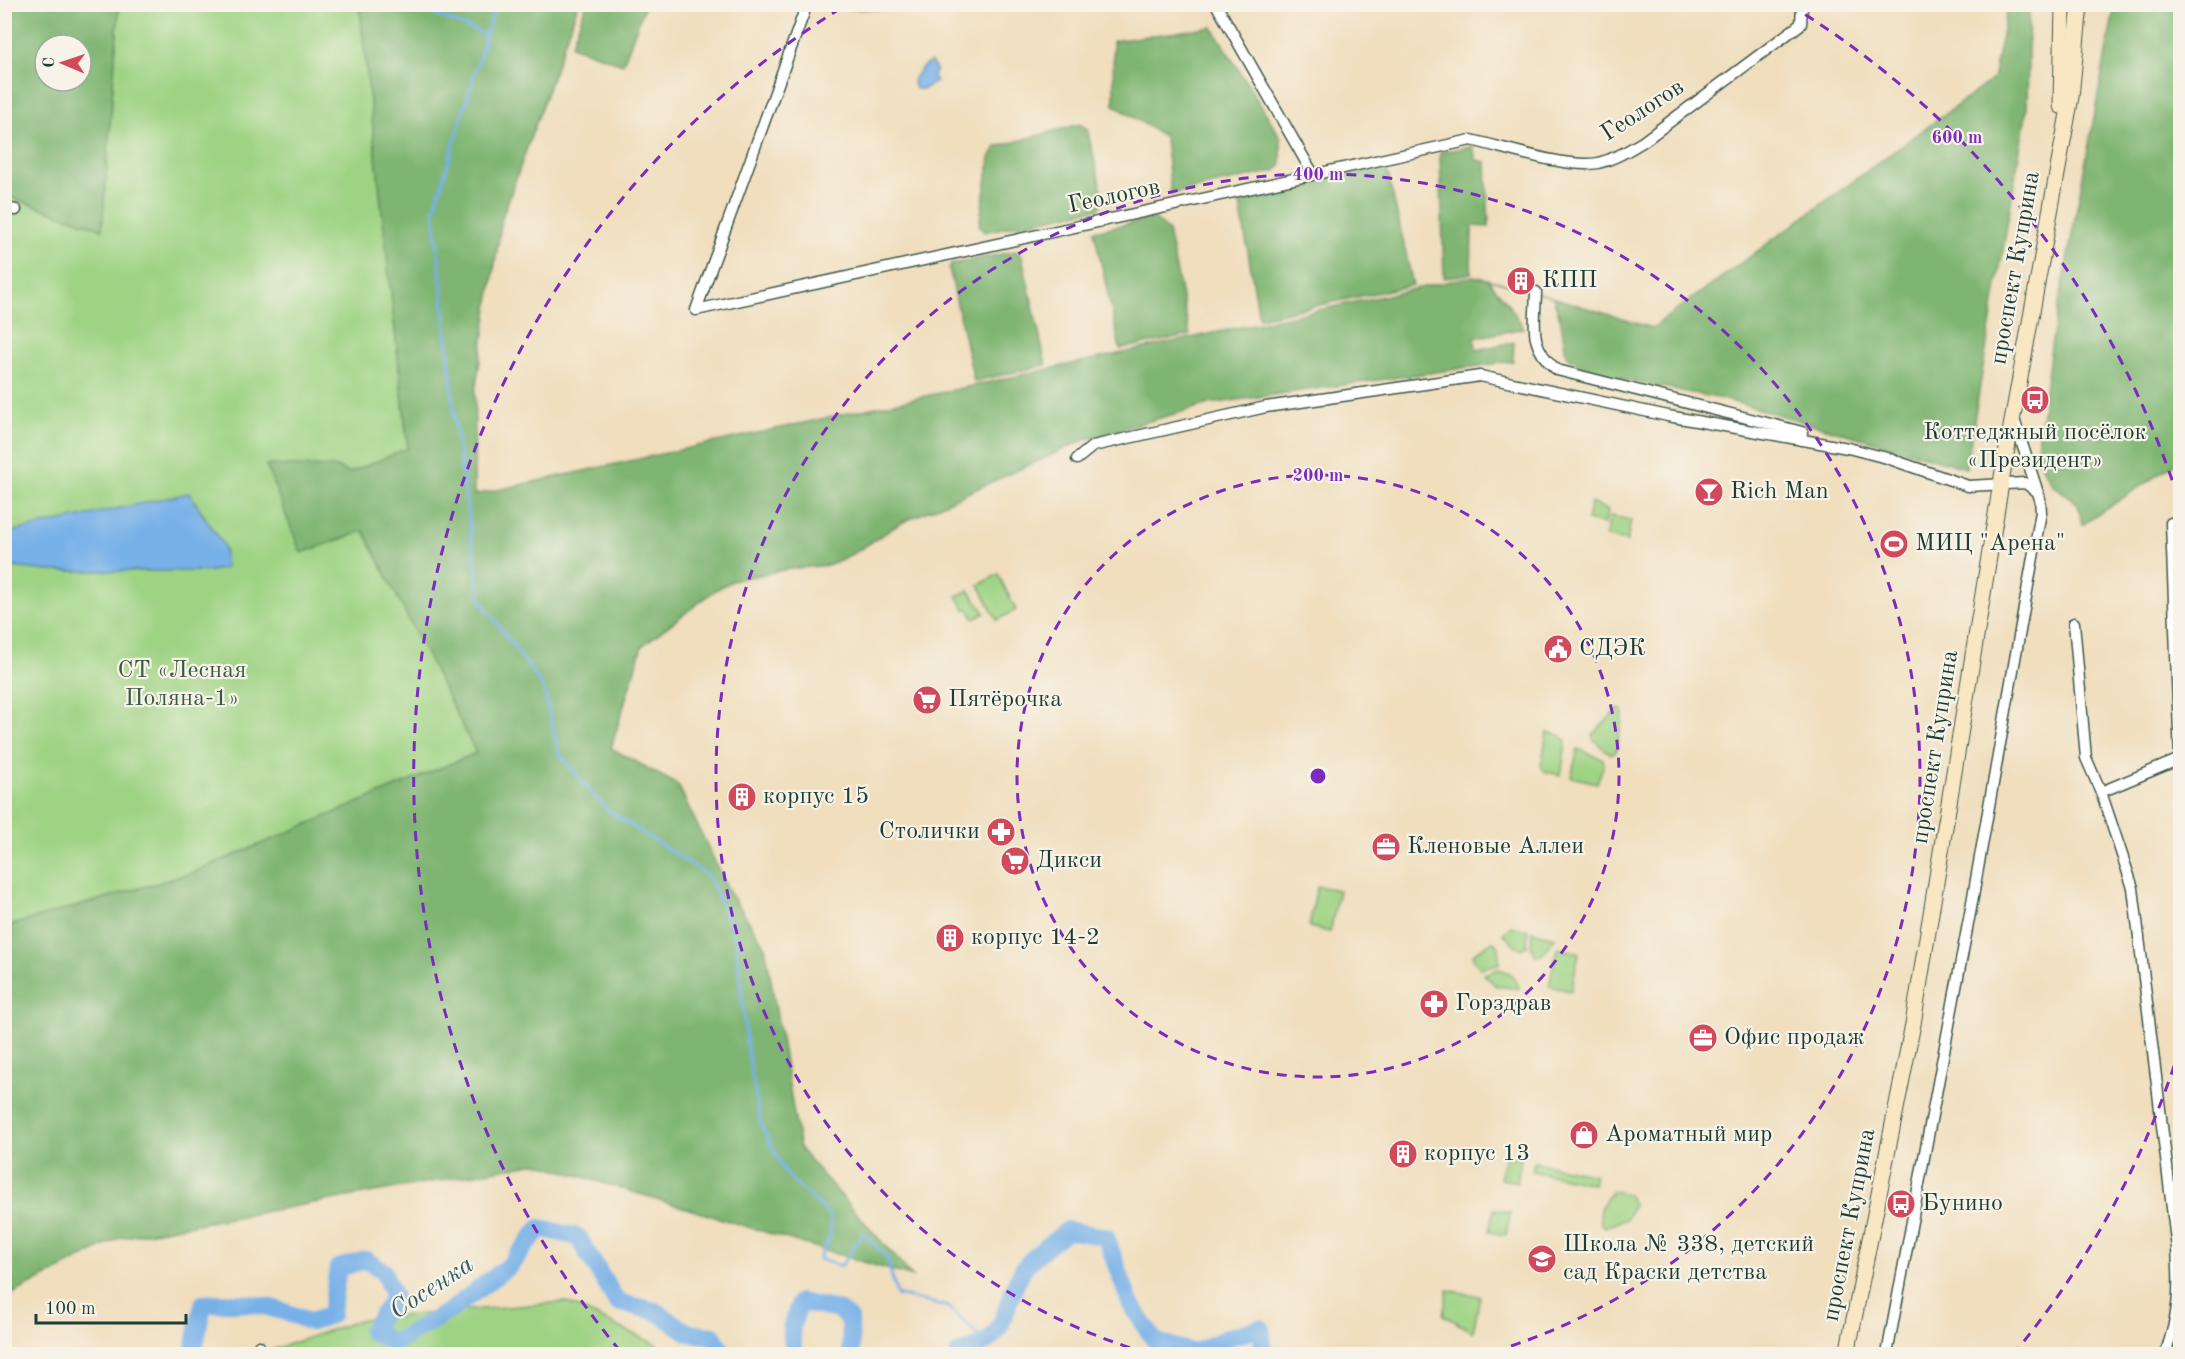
<svg xmlns="http://www.w3.org/2000/svg" width="2185" height="1359" font-family="'Old Standard TT',serif">
	<style>
		.green { fill: #9fd384; stroke: #5f885c; stroke-width: 1.5 }
		.forest { fill: #7fb572; stroke: #4f7953; stroke-width: 1.5; fill-rule: evenodd }
		.water { fill: #78b1e8; stroke: #4c778e; stroke-width: 1.5 }
		.lines { fill: none; stroke-linecap: round; stroke-linejoin: round }
		.stream { stroke: #78b1e8; stroke-width: 3 }
		.river { stroke: #78b1e8; stroke-width: 18 }
		.street-casing { stroke: #3e5549; stroke-width: 13 }
		.secondary-casing { stroke: #3e5549; stroke-width: 17 }
		.street { stroke: #fff; stroke-width: 10 }
		.secondary { stroke: #f9e7c3; stroke-width: 15 }
		.ring { fill: none; stroke: #7b2cbf; stroke-width: 3; stroke-dasharray: 10 8 }
		.labels { text-anchor: middle; dominant-baseline: central; stroke-width: 4.5; stroke-linejoin: round; paint-order: stroke }
		.street-label { font-size: 24px; fill: #1f3d34; stroke: #f7f3e8 }
		.poi-label { font-size: 24px; fill: #1f3d34; stroke: #f7f3e8; text-anchor: start }
		.park-label { font-size: 24px; fill: #395b44; stroke: #f7f3e8 }
		.water-label { font-size: 26px; font-style: italic; fill: #355a61; stroke: #f7f3e8 }
		.centre { fill: #7b2cbf; stroke: #f7f3e8; stroke-width: 3 }
		.ring-label { font-size: 18px; text-anchor: middle; font-weight: bold; fill: #7b2cbf; stroke: #f7f3e8; stroke-width: 4.5; stroke-linejoin: round; paint-order: stroke }
	</style>
	<rect width="100%" height="100%" fill="#f7f3e8"/>
	<filter id="ink" filterUnits="userSpaceOnUse"><feTurbulence type="fractalNoise" baseFrequency=".0167" numOctaves="2"/><feDisplacementMap in="SourceGraphic" scale="12" xChannelSelector="R" yChannelSelector="G"/><feConvolveMatrix kernelMatrix="1 2 1 2 8 2 1 2 1" color-interpolation-filters="sRGB"/></filter>
	<filter id="wash" filterUnits="userSpaceOnUse"><feTurbulence type="fractalNoise" baseFrequency=".008" numOctaves="4" result="noise"/><feDisplacementMap in="SourceGraphic" scale="24" xChannelSelector="R" yChannelSelector="G"/><feGaussianBlur stdDeviation="1.35" result="paint"/><feColorMatrix in="noise" values="0 0 0 0 0 0 0 0 0 0 0 0 0 0 0 0 0 1.4 0 .05"/><feComposite in="paint" operator="in"/></filter>
	<g filter="url(#wash)">
		<rect width="100%" height="100%" fill="#f0debd"/>
		<g class="green">
			<polygon points="119,5 348,5 360,9 408,449 349,474 336,467 364,530 477,753 192,873 5,927 5,208 9,197 102,229"/>
			<polygon points="1591,503 1608,510 1605,524 1587,520"/>
			<polygon points="1610,516 1631,520 1627,541 1606,537"/>
			<polygon points="998,574 1016,610 997,620 979,585"/>
			<polygon points="969,590 985,613 974,619 968,608 965,610 957,596"/>
			<polygon points="1618,709 1623,711 1623,715 1616,752 1611,755 1594,740 1592,735"/>
			<polygon points="1547,732 1560,735 1566,742 1561,775 1546,772 1541,767"/>
			<polygon points="1578,749 1603,759 1604,764 1597,783 1571,777"/>
			<polygon points="1317,886 1339,890 1330,932 1309,927"/>
			<polygon points="1511,926 1528,930 1527,946 1520,949 1503,934"/>
			<polygon points="1532,931 1555,938 1541,955 1536,956 1531,947"/>
			<polygon points="1493,941 1499,947 1499,964 1480,968 1473,959 1473,954"/>
			<polygon points="1557,948 1579,953 1571,991 1549,986"/>
			<polygon points="1499,969 1510,973 1519,986 1519,989 1496,986 1484,974"/>
			<polygon points="1505,1156 1521,1159 1517,1182 1500,1179"/>
			<polygon points="1534,1162 1595,1175 1593,1184 1532,1171"/>
			<polygon points="1612,1191 1628,1194 1633,1204 1627,1219 1605,1227 1601,1224 1600,1208"/>
			<polygon points="1494,1209 1510,1212 1506,1235 1489,1232"/>
			<polygon points="1448,1290 1480,1296 1473,1332 1443,1315"/>
			<polygon points="566,1302 676,1354 260,1354 363,1319"/>
		</g>
		<g class="forest">
			<polygon points="830,4 987,4 987,5 983,11 837,9 830,8"/>
			<path d="M 5,5 L 119,5 L 102,229 L 9,197 L 5,208 ZM 45,45 L 81,45 L 81,81 L 45,81 Z"/>
			<polygon points="348,5 578,5 502,218 475,392 474,495 1474,276 1536,292 1652,328 1993,79 2008,5 2029,5 2027,108 1966,468 1723,399 1589,373 1566,355 1561,321 1553,297 1487,279 1506,301 1524,328 1475,338 1476,350 1514,342 1513,361 1209,404 1084,440 899,524 856,552 829,565 788,569 734,580 717,589 642,646 611,748 678,785 730,893 765,946 800,1149 913,1277 537,1163 119,1238 5,1298 5,927 192,873 476,753 364,531 301,553 266,465 336,467 349,473 408,448 360,10"/>
			<polygon points="586,5 645,5 623,64 571,46"/>
			<polygon points="2115,5 2180,5 2180,460 2082,525 2078,504 2052,484 2036,456 2051,346"/>
			<polygon points="1212,27 1281,138 1281,166 1275,171 1171,194 1165,137 1114,105 1113,41"/>
			<polygon points="1080,124 1087,129 1104,200 1099,208 984,232 979,226 990,158 996,147"/>
			<polygon points="1473,146 1476,160 1486,162 1489,227 1472,226 1471,273 1444,278 1440,152"/>
			<polygon points="1386,165 1413,285 1259,318 1239,198"/>
			<polygon points="1154,218 1168,231 1190,335 1120,349 1094,231"/>
			<polygon points="1017,251 1021,252 1046,365 974,381 949,268 952,264"/>
		</g>
		<g class="water">
			<path d="M 931,62 L 936,70 L 933,76 L 936,82 L 923,89 L 916,89 L 913,85 C 912,77 923,65 931,62 Z"/>
			<polygon points="189,493 224,546 226,568 211,571 49,571 5,566 5,533"/>
		</g>
		<g class="lines">
			<g class="stream">
				<polyline points="410,4 486,35"/>
				<polyline points="495,4 434,211 457,439 481,601 543,687 559,754 606,809 709,876 736,939 747,1048 761,1125 786,1174 830,1216 831,1234 819,1259 841,1266 863,1233 887,1258 897,1295 949,1307 987,1344"/>
			</g>
			<g class="river">
				<path d="M 193,1354 L 203,1304 C 248,1301 269,1304 311,1322 L 331,1315 L 338,1268 L 366,1260 L 383,1271 L 394,1297 L 371,1331 L 394,1343 L 451,1310 L 510,1265 L 540,1228 L 578,1237 L 617,1302 L 655,1311 L 689,1333 L 713,1336 L 724,1354"/>
				<polyline points="794,1354 791,1328 800,1302 838,1310 850,1320 851,1354"/>
				<path d="M 958,1354 C 1011,1340 1000,1311 1022,1271 C 1031,1256 1054,1242 1067,1230 L 1106,1237 L 1130,1303 L 1155,1341 L 1195,1353 L 1228,1337 L 1261,1328 L 1264,1354"/>
			</g>
		</g>
	</g>
	<g filter="url(#ink)">
		<g class="lines">
			<g class="street-casing">
				<g id="street">
					<path d="M 807,4 L 696,310 L 1471,140 C 1503,147 1568,169 1598,163 C 1615,159 1629,150 1644,141 L 1801,24 L 1802,4"/>
					<polyline points="1216,4 1313,174"/>
					<polyline points="4,208 16,210"/>
					<path d="M 1536,292 C 1535,326 1528,346 1557,370 L 1802,432 L 1801,440"/>
					<polyline points="1077,459 1093,446 1266,407 1480,376 1668,416 1848,448 1887,458 1968,486 2025,483 2035,490"/>
					<path d="M 2074,623 L 2086,758 L 2101,792 L 2133,888 L 2177,1249 C 2180,1289 2179,1317 2165,1354"/>
					<polyline points="2101,792 2180,759 2171,523"/>
					<polyline points="259,1346 261,1354"/>
					<polyline points="1887,1354 1971,908 2041,512 2040,499 2014,419"/>
				</g>
			</g>
			<g class="secondary-casing">
				<g id="secondary">
					<polyline points="2061,106 2063,4"/>
					<polyline points="1847,1354 1913,1024 2003,471 2071,97 2080,4"/>
				</g>
			</g>
			<use href="#street" class="street"/>
			<use href="#secondary" class="secondary"/>
		</g>
	</g>
	<g class="ring">
		<circle cx="1318" cy="776" r="301"/>
		<path d="M1147 1353A602 602 0 1 1 1489 1353"/>
		<path d="M2180 1048A904 904 0 0 1 2016 1351M620 1351A904 904 0 0 1 846 5M1790 5A904 904 0 0 1 2180 504"/>
	</g>
	<defs>
		<g id="building-disc" transform="scale(1.5)"><circle r="9.5" fill="#d1495b" stroke="#f7f3e8"/><path d="M-4-6H4V6H1V3H-1V6H-4ZM-2.5-4.3h1.7v1.8h-1.7ZM.8-4.3h1.7v1.8H.8ZM-2.5-1h1.7V.8h-1.7ZM.8-1h1.7V.8H.8Z" fill="#fff"/></g>
		<g id="bus-disc" transform="scale(1.5)"><circle r="9.5" fill="#d1495b" stroke="#f7f3e8"/><path d="M-5-6H5V4H4V6H2V4H-2V6H-4V4H-5ZM-3.5-4V0h7V-4ZM-3.5 1.2v1.5H-2V1.2ZM2 1.2v1.5H3.5V1.2Z" fill="#fff"/></g>
		<g id="bar-disc" transform="scale(1.5)"><circle r="9.5" fill="#d1495b" stroke="#f7f3e8"/><path d="M-6-5H6L.8 .8V4.5H3.5V6h-7V4.5H-.8V.8Z" fill="#fff"/></g>
		<g id="stadium-disc" transform="scale(1.5)"><circle r="9.5" fill="#d1495b" stroke="#f7f3e8"/><path d="M0-5a6.5 5 0 1 0 0 10a6.5 5 0 1 0 0-10ZM-3.5-1.8h7v3.6h-7Z" fill="#fff"/></g>
		<g id="civic-disc" transform="scale(1.5)"><circle r="9.5" fill="#d1495b" stroke="#f7f3e8"/><path d="M-.6-6.5H3V-4.5H.6V-3L4-1V1h2V6H-6V1h2V-1L-.6-3ZM-1.2 2.5V6h2.4V2.5Z" fill="#fff"/></g>
		<g id="supermarket-disc" transform="scale(1.5)"><circle r="9.5" fill="#d1495b" stroke="#f7f3e8"/><path d="M-6-5.5h2.5l.6 2H6L4.5 2H-2.5L-4.4-4H-6ZM-1.5 3.2a1.3 1.3 0 1 0 .1 0ZM3 3.2a1.3 1.3 0 1 0 .1 0Z" fill="#fff"/></g>
		<g id="pharmacy-disc" transform="scale(1.5)"><circle r="9.5" fill="#d1495b" stroke="#f7f3e8"/><path d="M-2-6h4v4h4v4h-4v4h-4v-4h-4v-4h4Z" fill="#fff"/></g>
		<g id="office-disc" transform="scale(1.5)"><circle r="9.5" fill="#d1495b" stroke="#f7f3e8"/><path d="M-6-3h4V-5.5h4V-3h4V5H-6ZM-1-4.5V-3h2v-1.5ZM-6 0V1H6V0Z" fill="#fff"/></g>
		<g id="shop-disc" transform="scale(1.5)"><circle r="9.5" fill="#d1495b" stroke="#f7f3e8"/><path d="M-5-2.5h2.3a2.7 3.5 0 0 1 5.4 0H5L5.5 6h-11ZM-1.5-2.5h3a1.5 2.3 0 0 0-3 0Z" fill="#fff"/></g>
		<g id="school-disc" transform="scale(1.5)"><circle r="9.5" fill="#d1495b" stroke="#f7f3e8"/><path d="M0-5L7-2L0 1L-7-2ZM-4 1L0 2.5L4 1V4Q0 6-4 4Z" fill="#fff"/></g>
	</defs>
	<g fill-rule="evenodd">
		<use href="#building-disc" x="1521" y="281"/>
		<use href="#bus-disc" x="2035" y="400"/>
		<use href="#bar-disc" x="1709" y="492"/>
		<use href="#stadium-disc" x="1894" y="544"/>
		<use href="#civic-disc" x="1558" y="649"/>
		<use href="#supermarket-disc" x="927" y="700"/>
		<use href="#building-disc" x="742" y="797"/>
		<use href="#pharmacy-disc" x="1001" y="832"/>
		<use href="#office-disc" x="1386" y="847"/>
		<use href="#supermarket-disc" x="1015" y="861"/>
		<use href="#building-disc" x="950" y="938"/>
		<use href="#pharmacy-disc" x="1434" y="1004"/>
		<use href="#office-disc" x="1703" y="1038"/>
		<use href="#shop-disc" x="1584" y="1135"/>
		<use href="#building-disc" x="1403" y="1154"/>
		<use href="#bus-disc" x="1901" y="1204"/>
		<use href="#school-disc" x="1542" y="1259"/>
	</g>
	<g class="labels">
		<g class="street-label">
			<text transform="translate(1643 111) rotate(-33)">Геологов</text>
			<text transform="translate(1114 197) rotate(-12)">Геологов</text>
			<text transform="translate(2016 268) rotate(-80)">проспект Куприна</text>
			<text transform="translate(1936 747) rotate(-81)">проспект Куприна</text>
			<text transform="translate(1850 1225) rotate(-79)">проспект Куприна</text>
		</g>
		<g class="poi-label">
			<text x="1542" y="281">КПП</text>
			<text x="2035" y="433" text-anchor="middle">Коттеджный посёлок<tspan x="2035" dy="28">«Президент»</tspan></text>
			<text x="1730" y="492">Rich Man</text>
			<text x="1915" y="544">МИЦ "Арена"</text>
			<text x="1579" y="649">СДЭК</text>
			<text x="948" y="700">Пятёрочка</text>
			<text x="763" y="797">корпус 15</text>
			<text x="980" y="832" text-anchor="end">Столички</text>
			<text x="1407" y="847">Кленовые Аллеи</text>
			<text x="1036" y="861">Дикси</text>
			<text x="971" y="938">корпус 14-2</text>
			<text x="1455" y="1004">Горздрав</text>
			<text x="1724" y="1038">Офис продаж</text>
			<text x="1605" y="1135">Ароматный мир</text>
			<text x="1424" y="1154">корпус 13</text>
			<text x="1922" y="1204">Бунино</text>
			<text x="1563" y="1245">Школа № 338, детский<tspan x="1563" dy="28">сад Краски детства</tspan></text>
		</g>
		<g class="park-label">
			<text x="182" y="671">СТ «Лесная<tspan x="182" dy="28">Поляна-1»</tspan></text>
		</g>
		<g class="water-label">
			<text transform="translate(432 1288) rotate(-33)">Сосенка</text>
		</g>
	</g>
	<circle cx="1318" cy="776" r="9" class="centre"/>
	<g class="ring-label">
		<text x="1957" y="143">600 m</text>
		<text x="1318" y="180">400 m</text>
		<text x="1318" y="481">200 m</text>
	</g>
	<rect width="2185" height="1359" fill="none" stroke="#f7f3e8" stroke-width="24"/>
	<g transform="translate(63 63) rotate(272)"><circle r="28" fill="#f7f3e8" stroke="#a1aaa0" stroke-width="1.5"/>
	<path d="M0-4.5L10 22L0 15L-10 22Z" fill="#d1495b"/>
	<text y="-9" font-size="16" font-weight="bold" text-anchor="middle" fill="#1f3d34">С</text>
	</g>
	<path d="M36 1314v9h150v-9" fill="none" stroke="#1f3d34" stroke-width="3"/>
	<text x="45" y="1314" font-size="18" fill="#1f3d34" stroke="#f7f3e8" stroke-width="4.5" paint-order="stroke">100 m</text>
</svg>
